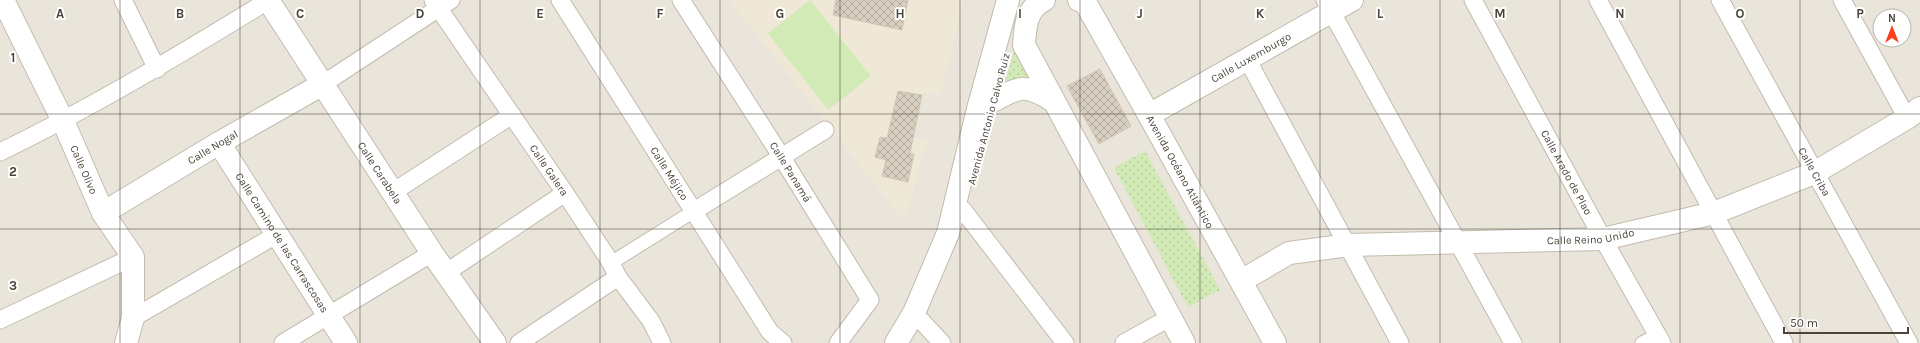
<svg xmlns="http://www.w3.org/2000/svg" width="1920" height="343" font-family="Karla,sans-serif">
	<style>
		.residential { fill: #eae5da; fill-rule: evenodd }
		.education { fill: #efe8d6 }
		.green { fill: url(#green-dots) }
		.pitch { fill: #d2eab5 }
		.building { fill: url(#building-cross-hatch); stroke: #d3c7b4 }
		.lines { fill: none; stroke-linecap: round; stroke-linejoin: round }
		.pedestrian-casing { stroke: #c2bbae; stroke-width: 15 }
		.minor-casing { stroke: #c2bbae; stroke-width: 19 }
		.tertiary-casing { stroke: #c2bbae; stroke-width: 24 }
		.pedestrian { stroke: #fff; stroke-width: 13 }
		.minor { stroke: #fff; stroke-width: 17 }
		.tertiary { stroke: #fff; stroke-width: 22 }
		.grid { fill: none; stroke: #4b4439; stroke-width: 1; stroke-opacity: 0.55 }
		.labels { text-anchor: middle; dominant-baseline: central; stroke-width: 4; stroke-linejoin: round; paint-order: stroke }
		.street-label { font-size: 11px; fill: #4b4439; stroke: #fff }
		.grid-label { font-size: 13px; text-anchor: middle; font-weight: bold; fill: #4b4439; stroke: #fff; stroke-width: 4; stroke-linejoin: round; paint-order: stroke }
	</style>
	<defs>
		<pattern id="green-dots" width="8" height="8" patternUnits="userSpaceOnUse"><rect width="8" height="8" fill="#d2eab5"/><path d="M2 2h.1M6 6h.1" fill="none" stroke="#b6ca9c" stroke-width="1.8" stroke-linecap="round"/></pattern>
		<pattern id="building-cross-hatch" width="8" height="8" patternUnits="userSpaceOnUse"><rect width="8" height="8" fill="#d8cfc1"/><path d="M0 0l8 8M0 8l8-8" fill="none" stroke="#b1aa9e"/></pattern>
	</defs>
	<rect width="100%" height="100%" fill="#f6f3ec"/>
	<path class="residential" d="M 0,0 L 1920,0 L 1920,343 L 0,343 ZM 1880,16 L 1904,16 L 1904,40 L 1880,40 Z"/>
	<polygon class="education" points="729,0 964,0 940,95 923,92 913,137 928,140 904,221"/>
	<g class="green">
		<polygon points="1015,47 1032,80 1005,83"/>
		<polygon points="1145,151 1220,290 1188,307 1114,168"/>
	</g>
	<polygon class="pitch" points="810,0 871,76 828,110 768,33"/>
	<g class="building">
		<polygon points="836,0 908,0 902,30 833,15"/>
		<polygon points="1100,69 1131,126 1099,144 1067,86"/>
		<polygon points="898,91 922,95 910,153 914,154 908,182 882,176 886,160 875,157 880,137 887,138"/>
	</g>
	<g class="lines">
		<g class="pedestrian-casing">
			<g id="pedestrian">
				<polyline points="611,263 694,211"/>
				<polyline points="1642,343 1658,335"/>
			</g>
		</g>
		<g class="minor-casing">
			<g id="minor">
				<polyline points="123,0 157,69"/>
				<path id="s1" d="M 433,0 L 565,193 L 611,263 L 618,277 L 651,321 L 662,343"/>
				<path id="s2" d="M 560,0 L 770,332 L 783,343"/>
				<path id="s3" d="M 681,0 L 781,156 L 870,300 L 838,343"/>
				<polyline points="1325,0 1513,343"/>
				<path id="s4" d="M 1473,0 L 1603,239 L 1662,343"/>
				<polyline points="1598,0 1784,343"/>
				<path id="s5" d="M 1720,0 L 1909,343"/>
				<polyline points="1842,0 1907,118"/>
				<polyline points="1247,59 1400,343"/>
				<polyline points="323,84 451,0"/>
				<path d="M 0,152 C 93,107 181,54 269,0"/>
				<polyline points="393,192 512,115"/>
				<polyline points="963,210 1065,343"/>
				<polyline points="694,211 825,130"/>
				<polyline points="447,272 565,193"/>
				<polyline points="914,313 942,343"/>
				<polyline points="133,318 276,235"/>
				<polyline points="0,320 133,257"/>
				<polyline points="283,343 432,253"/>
				<polyline points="519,343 618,277"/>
				<polyline points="1124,343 1171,317"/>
			</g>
		</g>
		<g class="tertiary-casing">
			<g id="tertiary">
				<path id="s6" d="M 3,0 L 63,121 L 103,213 L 133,257 L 133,318 L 126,343"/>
				<path id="s7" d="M 268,0 L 432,253 L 495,343"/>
				<path d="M 1044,0 C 1026,9 1025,27 1024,45 L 1184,343"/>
				<path id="s8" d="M 1079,0 L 1085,2 L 1149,115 L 1275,343"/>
				<path d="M 995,100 C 1020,85 1029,85 1053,101"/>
				<path id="s9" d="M 1149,115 L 1352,0"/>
				<path id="s10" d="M 219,143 L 346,343"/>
				<path id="s11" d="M 103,213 L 219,143 L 323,84"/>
				<path id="s12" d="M 1241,281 L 1289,253 L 1349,245 L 1603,239 L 1714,213 L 1814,173 L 1907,118 L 1920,108"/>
				<polyline points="896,343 914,313 948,233 978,109 1008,0"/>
			</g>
		</g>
		<use href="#pedestrian" class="pedestrian"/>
		<use href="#minor" class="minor"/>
		<use href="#tertiary" class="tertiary"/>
	</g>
	<path class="grid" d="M 120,0 L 120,343M 240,0 L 240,343M 360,0 L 360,343M 480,0 L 480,343M 600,0 L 600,343M 720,0 L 720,343M 840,0 L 840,343M 960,0 L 960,343M 1080,0 L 1080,343M 1200,0 L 1200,343M 1320,0 L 1320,343M 1440,0 L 1440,343M 1560,0 L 1560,343M 1680,0 L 1680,343M 1800,0 L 1800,343M 0,114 L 1920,114M 0,229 L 1920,229"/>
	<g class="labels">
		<g class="street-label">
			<text stroke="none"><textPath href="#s9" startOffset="117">Calle Luxemburgo</textPath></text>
			<text transform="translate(989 119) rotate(-75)">Avenida Antonio Calvo Ruiz</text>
			<text stroke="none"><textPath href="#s11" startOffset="128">Calle Nogal</textPath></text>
			<text stroke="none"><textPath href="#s6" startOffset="188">Calle Olivo</textPath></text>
			<text stroke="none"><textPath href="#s1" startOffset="206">Calle Galera</textPath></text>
			<text stroke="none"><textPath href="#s7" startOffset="206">Calle Carabela</textPath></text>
			<text stroke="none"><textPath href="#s3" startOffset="204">Calle Panamá</textPath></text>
			<text stroke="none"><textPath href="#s8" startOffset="201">Avenida Océano Atlántico</textPath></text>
			<text stroke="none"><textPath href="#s4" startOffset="196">Calle Arado de Plao</textPath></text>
			<text stroke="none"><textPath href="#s5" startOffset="196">Calle Criba</textPath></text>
			<text stroke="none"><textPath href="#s2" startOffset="205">Calle Méjico</textPath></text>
			<text stroke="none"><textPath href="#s12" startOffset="358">Calle Reino Unido</textPath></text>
			<text stroke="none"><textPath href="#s10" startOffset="118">Calle Camino de las Carrascosas</textPath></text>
		</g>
	</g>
	<g class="grid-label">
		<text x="60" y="18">A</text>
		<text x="180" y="18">B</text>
		<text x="300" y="18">C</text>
		<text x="420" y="18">D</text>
		<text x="540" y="18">E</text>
		<text x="660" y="18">F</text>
		<text x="780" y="18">G</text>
		<text x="900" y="18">H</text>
		<text x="1020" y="18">I</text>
		<text x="1140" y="18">J</text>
		<text x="1260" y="18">K</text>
		<text x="1380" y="18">L</text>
		<text x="1500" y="18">M</text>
		<text x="1620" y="18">N</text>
		<text x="1740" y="18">O</text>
		<text x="1860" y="18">P</text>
		<text x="13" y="62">1</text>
		<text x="13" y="176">2</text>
		<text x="13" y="290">3</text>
	</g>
	<g transform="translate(1892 28)"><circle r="19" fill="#ffffff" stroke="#b7b4b0"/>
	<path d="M0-3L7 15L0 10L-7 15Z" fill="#fc3f1d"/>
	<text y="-6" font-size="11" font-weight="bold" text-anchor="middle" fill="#4b4439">N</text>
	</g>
	<path d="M1784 327v6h124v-6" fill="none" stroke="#4b4439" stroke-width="2"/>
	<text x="1790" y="327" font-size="12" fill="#4b4439" stroke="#ffffff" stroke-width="3" paint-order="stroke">50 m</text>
</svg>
